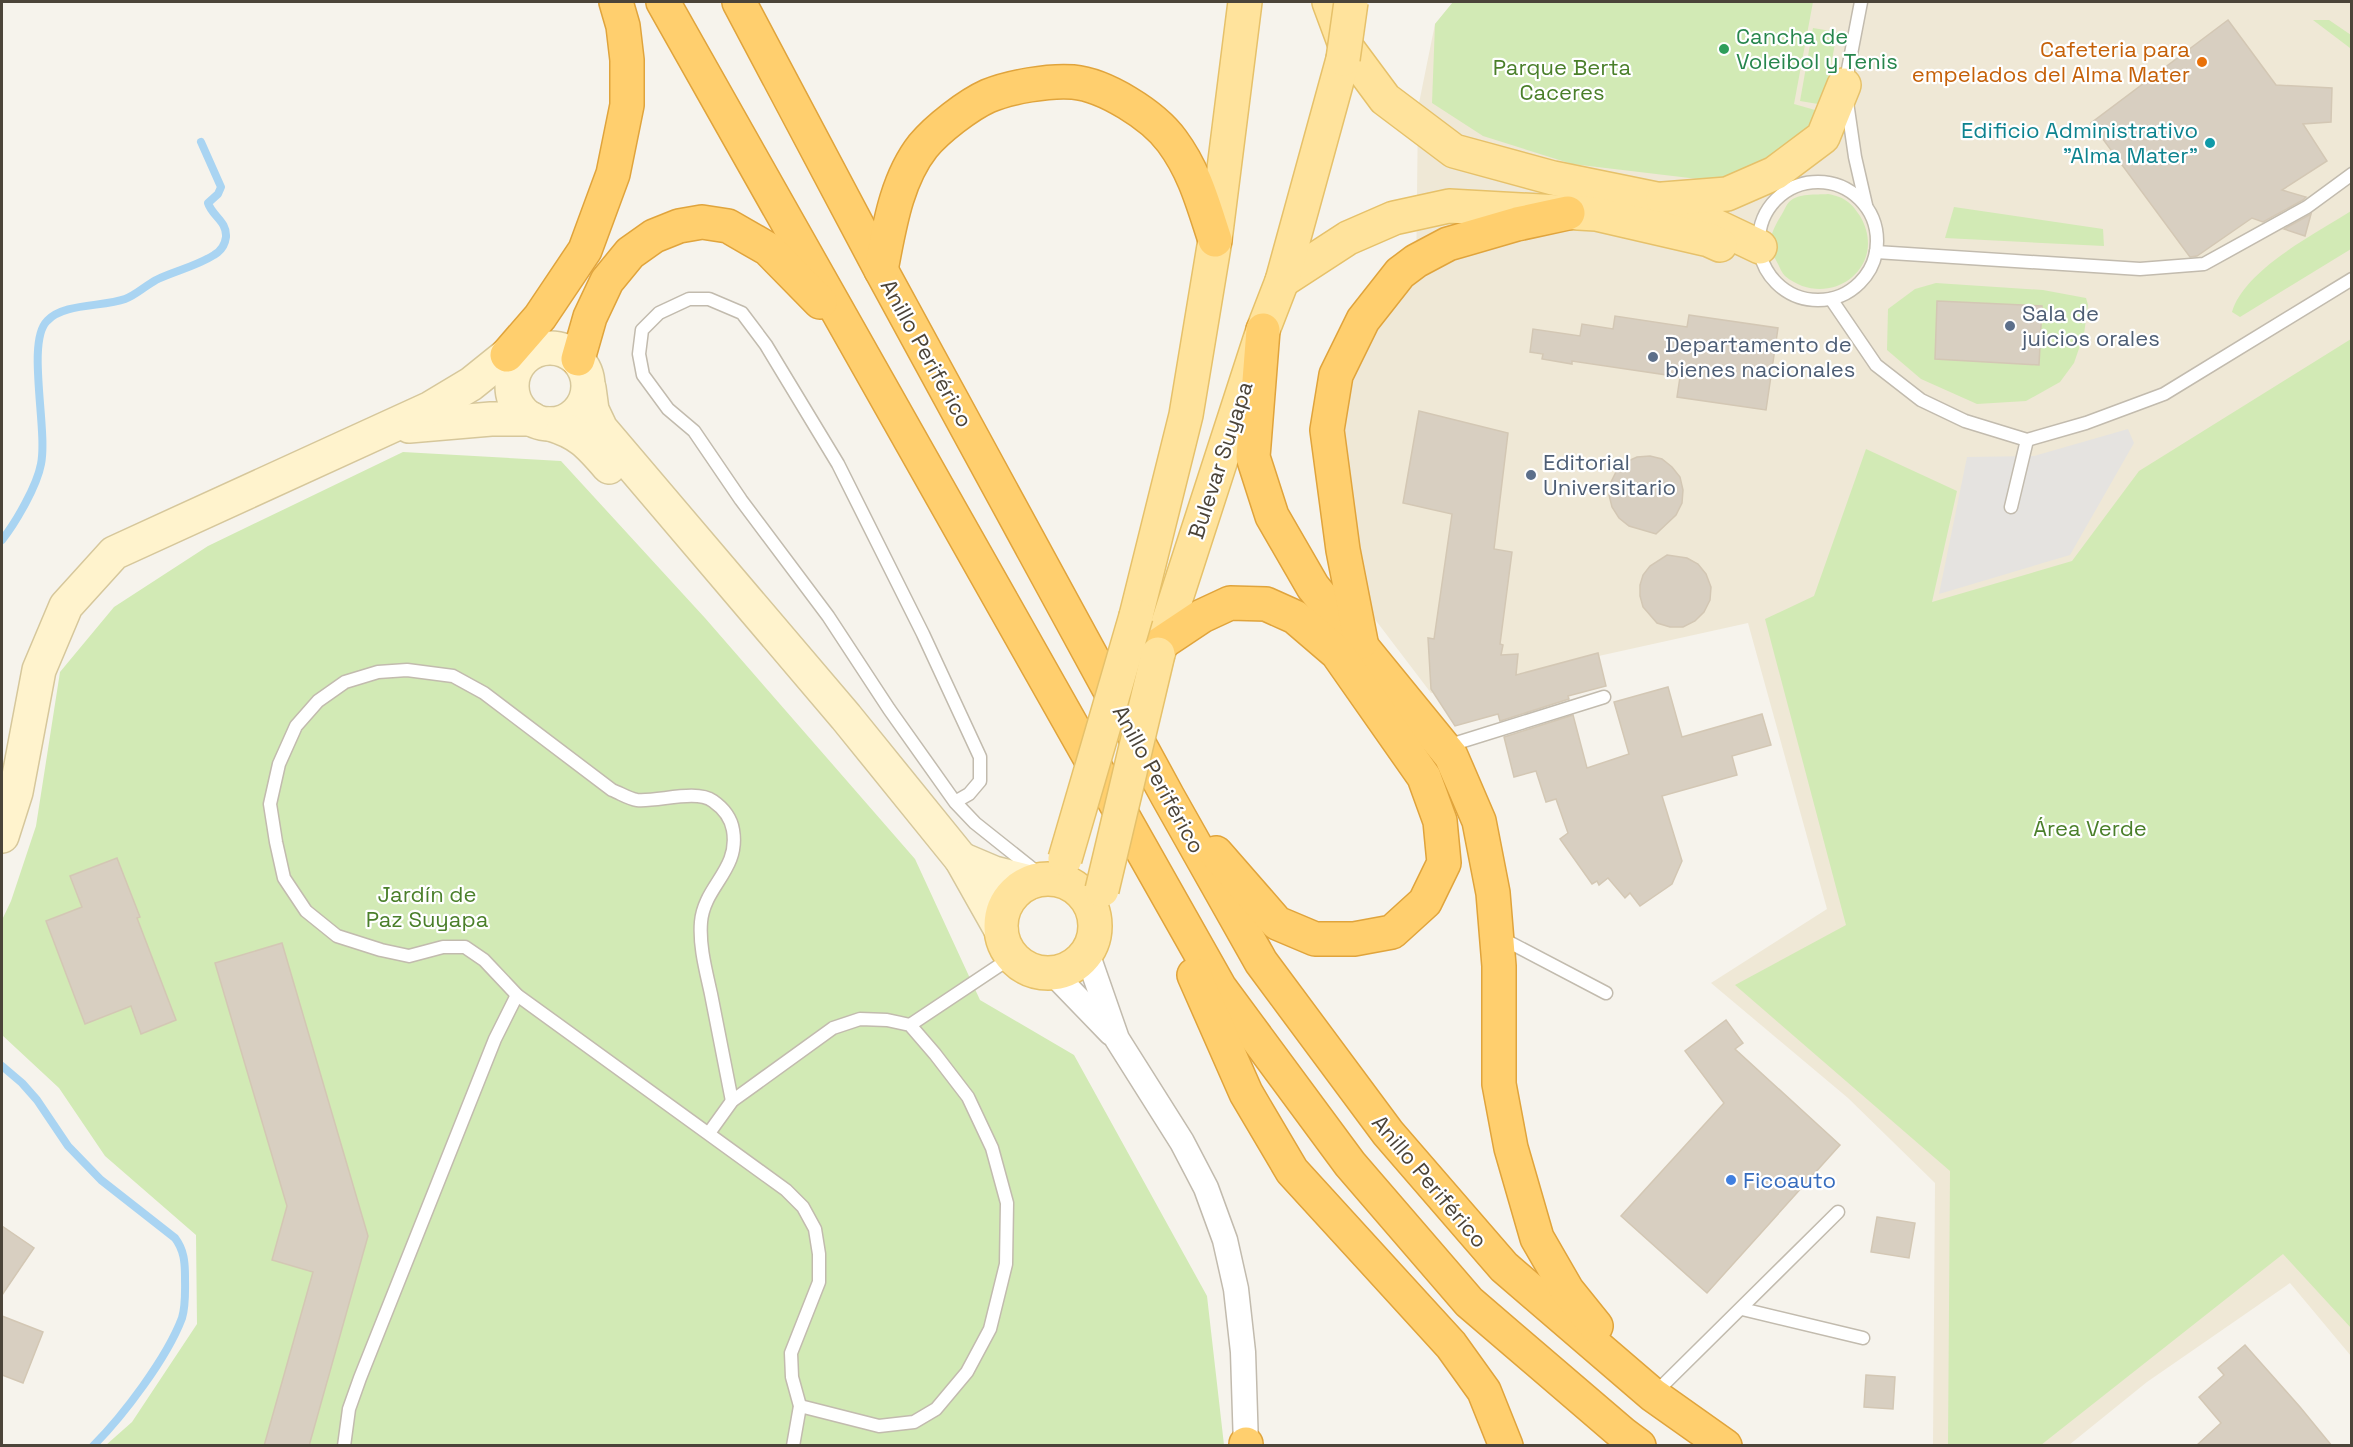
<svg xmlns="http://www.w3.org/2000/svg" width="2353" height="1447" font-family="'Space Grotesk',sans-serif">
	<style>
		.education { fill: #efe8d6 }
		.green { fill: #d2eab5 }
		.parking { fill: #e5e3e0 }
		.lines { fill: none; stroke-linecap: round; stroke-linejoin: round }
		.stream { stroke: #a9d4f2; stroke-width: 8 }
		.building { fill: #d8cfc1; stroke: #d3c7b4; stroke-width: 1.5 }
		.lane-casing { stroke: #c2bbae; stroke-width: 15 }
		.street-casing { stroke: #c2bbae; stroke-width: 27 }
		.secondary-casing { stroke: #d6c79b; stroke-width: 36 }
		.primary-casing { stroke: #e6c16a; stroke-width: 36 }
		.highway-casing { stroke: #e0a43c; stroke-width: 36 }
		.lane { stroke: #fff; stroke-width: 12 }
		.street { stroke: #fff; stroke-width: 24 }
		.secondary { stroke: #fff3cd; stroke-width: 33 }
		.primary { stroke: #ffe39c; stroke-width: 33 }
		.highway { stroke: #ffcf6e; stroke-width: 33 }
		.primary-bridge-casing { stroke: #e6c16a; stroke-width: 36; stroke-linecap: butt }
		.primary-bridge { stroke: #ffe39c; stroke-width: 33 }
		.leisure-dot { fill: #2e9e5b; stroke: #fff; stroke-width: 2 }
		.food-dot { fill: #e8710a; stroke: #fff; stroke-width: 2 }
		.culture-dot { fill: #0f9aa8; stroke: #fff; stroke-width: 2 }
		.service-dot { fill: #5c6f8a; stroke: #fff; stroke-width: 2 }
		.shop-dot { fill: #3f7fe0; stroke: #fff; stroke-width: 2 }
		.labels { text-anchor: middle; dominant-baseline: central; stroke-width: 4.5; stroke-linejoin: round; paint-order: stroke }
		.leisure-label { font-size: 22px; fill: #27864d; stroke: #fff; text-anchor: start }
		.food-label { font-size: 22px; fill: #c56008; stroke: #fff; text-anchor: end }
		.park-label { font-size: 22px; fill: #4a7f2a; stroke: #fff }
		.culture-label { font-size: 22px; fill: #0d838f; stroke: #fff; text-anchor: end }
		.service-label { font-size: 22px; fill: #4e5e75; stroke: #fff; text-anchor: start }
		.street-label { font-size: 22px; fill: #4b4439; stroke: #fff }
		.shop-label { font-size: 22px; fill: #366cbe; stroke: #fff; text-anchor: start }
	</style>
	<rect width="100%" height="100%" fill="#f6f3ec"/>
	<polygon class="education" points="1453,2 2351,2 2351,1356 2290,1283 2147,1382 2069,1445 1933,1445 1935,1183 1848,1098 1711,983 1827,909 1748,623 1431,693 1361,601 1342,420 1364,343 1416,282 1418,108 1435,24"/>
	<g class="green">
		<polygon points="1453,2 1813,2 1794,104 1822,112 1765,168 1715,181 1572,164 1483,136 1432,103 1435,24"/>
		<polygon points="2313,20 2329,20 2351,35 2351,51 2350,48"/>
		<polygon points="1813,28 1837,32 1824,105 1800,101"/>
		<path d="M 1828,194 C 1844,197 1851,202 1860,216 C 1890,267 1829,312 1785,276 C 1782,273 1780,268 1778,264 C 1766,243 1770,234 1782,214 C 1784,211 1786,205 1789,202 C 1798,193 1816,195 1828,194 Z"/>
		<polygon points="1954,207 2103,229 2104,246 1945,238"/>
		<path d="M 2351,211 L 2351,249 L 2240,317 L 2232,312 C 2245,269 2315,234 2351,211 Z"/>
		<polygon points="1936,283 2043,290 2086,298 2088,305 2084,334 2074,363 2060,382 2026,401 1977,404 1921,379 1887,350 1888,309 1915,289"/>
		<polygon points="2351,339 2351,1328 2283,1254 2041,1445 1948,1445 1950,1171 1735,985 1846,925 1765,619 1814,596 1866,449 1957,491 1932,602 2072,561 2139,471"/>
		<polygon points="403,452 561,461 705,618 915,859 980,1000 1074,1055 1207,1296 1224,1445 106,1445 132,1422 197,1324 196,1235 105,1156 59,1088 2,1035 2,920 11,901 36,826 60,672 114,607 208,546"/>
	</g>
	<polygon class="parking" points="2128,429 2134,443 2070,555 1939,594 1967,457 2034,456"/>
	<g class="lines">
		<g class="stream">
			<path d="M 2,540 C 16,522 37,486 41,464 C 48,429 26,342 47,321 C 63,303 103,307 125,299 C 136,295 145,286 156,280 C 175,271 197,266 214,255 C 221,251 225,245 226,237 C 227,221 212,216 208,203 L 218,194 L 221,187 L 201,142"/>
			<path d="M 2,1066 L 22,1083 L 37,1100 L 68,1146 L 101,1180 L 175,1238 C 184,1250 185,1262 185,1277 C 185,1290 186,1305 182,1318 C 167,1358 123,1416 93,1446"/>
		</g>
	</g>
	<g class="building">
		<polygon points="2228,20 2276,85 2332,88 2331,122 2303,124 2327,161 2282,190 2306,197 2303,200 2263,222 2252,218 2197,256 2190,257 2091,123"/>
		<polygon points="2311,214 2305,236 2284,229"/>
		<polygon points="1937,301 2042,306 2039,365 1935,359"/>
		<polygon points="1689,315 1778,328 1766,410 1677,397 1680,377 1572,361 1572,364 1542,359 1543,354 1530,352 1533,329 1580,336 1582,324 1613,329 1615,316 1687,327"/>
		<polygon points="1419,411 1508,433 1494,549 1512,552 1500,644 1503,645 1501,655 1518,654 1516,675 1598,653 1606,686 1568,696 1569,699 1500,721 1498,714 1455,726 1431,689 1428,638 1434,639 1452,514 1403,503"/>
		<polygon points="1650,456 1662,459 1672,467 1680,477 1683,490 1682,503 1676,515 1656,534 1629,526 1619,518 1612,507 1609,495 1611,482 1617,470 1626,462 1637,457"/>
		<polygon points="1667,555 1687,558 1698,564 1706,574 1711,587 1710,600 1704,612 1695,621 1683,627 1670,627 1657,623 1643,607 1640,596 1640,585 1643,575 1650,566"/>
		<polygon points="1668,687 1682,737 1762,714 1771,745 1732,756 1737,775 1662,796 1682,861 1672,884 1640,906 1630,893 1625,898 1608,878 1599,885 1597,881 1592,884 1560,839 1568,833 1556,799 1546,802 1536,771 1514,777 1504,737 1573,715 1587,768 1629,754 1614,702"/>
		<polygon points="117,858 140,917 137,918 176,1020 141,1034 131,1006 85,1024 46,921 82,907 70,876"/>
		<polygon points="282,943 368,1236 309,1446 264,1446 313,1272 272,1260 287,1206 215,963"/>
		<polygon points="1726,1020 1743,1043 1735,1049 1840,1145 1707,1293 1621,1216 1724,1103 1685,1051"/>
		<polygon points="1877,1217 1915,1223 1909,1258 1871,1252"/>
		<polygon points="2,1226 34,1248 2,1295"/>
		<polygon points="2,1316 43,1332 23,1383 2,1375"/>
		<polygon points="2245,1345 2300,1407 2332,1446 2196,1446 2221,1423 2199,1397 2224,1375 2218,1368"/>
		<polygon points="1866,1375 1895,1377 1893,1409 1864,1407"/>
	</g>
	<g class="lines">
		<g class="lane-casing">
			<g id="lane">
				<polyline points="1845,85 1861,2"/>
				<polyline points="1847,102 1855,157 1866,205"/>
				<circle cx="1818" cy="241" r="59"/>
				<polyline points="1876,252 2140,269 2204,264 2307,207 2352,174"/>
				<polyline points="1831,299 1876,365 1921,400 1965,421 2027,440 2086,423 2164,394 2352,279"/>
				<polyline points="2011,507 2027,440"/>
				<polyline points="1447,746 1604,697"/>
				<polyline points="955,802 969,794 980,781 980,757 923,634 838,464 766,345 742,313 709,299 689,299 659,313 642,330 639,354 643,375 668,409 694,431 741,500 828,616 889,709 955,802 975,823 1039,874"/>
				<polyline points="1501,938 1606,993"/>
				<polyline points="910,1025 1012,957"/>
				<path d="M 732,1101 C 725,1066 718,1030 711,994 C 706,971 699,946 701,922 C 704,886 740,870 733,830 C 731,818 723,808 713,801 C 696,789 658,802 637,800 C 629,799 620,793 612,790 L 484,693 L 453,676 L 407,670 L 378,672 L 345,682 L 318,701 L 296,726 L 279,764 L 270,804 L 276,842 L 284,878 L 306,911 L 337,936 L 381,950 L 409,956 L 443,947 L 465,947 L 484,960 L 517,995 L 786,1190 L 803,1207 L 815,1229 L 819,1254 L 819,1282 L 791,1353 L 792,1377 L 800,1406 L 793,1446"/>
				<polyline points="709,1133 732,1101 833,1028 860,1019 887,1020 910,1025 935,1054 968,1097 992,1148 1007,1203 1006,1264 990,1329 967,1372 936,1409 914,1422 879,1426 800,1406"/>
				<polyline points="1742,1309 1863,1338"/>
				<polyline points="1654,1394 1838,1212"/>
				<polyline points="344,1446 349,1409 360,1378 495,1039 517,995"/>
			</g>
		</g>
		<g class="street-casing">
			<g id="street">
				<polyline points="1087,953 1117,1039 1182,1142 1206,1188 1225,1240 1236,1289 1243,1352 1246,1446"/>
				<polyline points="1053,973 1111,1033"/>
			</g>
		</g>
		<g class="secondary-casing">
			<g id="secondary">
				<circle cx="550" cy="386" r="38"/>
				<polyline points="589,388 592,410 601,429 846,717 961,859 1001,930"/>
				<path d="M 550,424 C 580,433 589,444 609,467"/>
				<polyline points="409,426 491,419 532,419"/>
				<polyline points="2,836 16,792 39,670 66,606 114,553 431,408 471,384 507,355"/>
				<polyline points="961,859 994,873 1030,882"/>
			</g>
		</g>
		<g class="primary-casing">
			<g id="primary">
				<polyline points="1329,2 1345,45 1385,99 1454,151 1553,178 1661,200 1760,247"/>
				<polyline points="1663,199 1727,194 1775,173 1823,137 1844,85"/>
				<polyline points="1282,281 1348,238 1394,218 1449,206 1596,214 1709,240 1720,245"/>
				<polyline points="1136,616 1186,415 1215,240 1245,2"/>
				<polyline points="1158,654 1263,330 1282,281 1343,59"/>
				<circle cx="1048" cy="926" r="47"/>
			</g>
		</g>
		<g class="highway-casing">
			<g id="highway">
				<polyline points="663,2 1220,988 1350,1164 1469,1302 1623,1434 1639,1446"/>
				<polyline points="739,2 881,270 1168,797 1261,962 1388,1133 1504,1267 1653,1395 1725,1446"/>
				<path d="M 881,270 C 889,229 896,180 923,146 C 937,129 968,105 988,96 C 1010,87 1049,80 1073,82 C 1105,85 1153,115 1172,141 C 1195,172 1203,204 1215,240"/>
				<polyline points="1263,330 1253,457 1272,516 1313,587 1451,756 1479,821 1493,893 1499,966 1499,1084 1511,1148 1537,1238 1567,1290 1596,1326"/>
				<polyline points="507,355 540,317 585,250 613,174 627,105 627,60 623,26 616,2"/>
				<polyline points="578,359 590,317 607,281 630,253 654,236 679,226 702,222 728,226 768,249 820,302"/>
				<polyline points="1361,642 1343,550 1327,430 1336,375 1363,320 1400,273 1416,261 1448,244 1517,224 1568,213"/>
				<polyline points="1160,644 1202,616 1230,603 1266,604 1295,617 1337,653 1424,777 1440,821 1444,863 1425,902 1392,932 1354,939 1315,939 1277,923 1216,853"/>
				<polyline points="1194,975 1246,1093 1292,1171 1451,1345 1484,1391 1506,1446"/>
				<polyline points="1246,1444 1246,1446"/>
			</g>
		</g>
		<use href="#lane" class="lane"/>
		<use href="#street" class="street"/>
		<use href="#secondary" class="secondary"/>
		<use href="#primary" class="primary"/>
		<use href="#highway" class="highway"/>
		<g class="primary-bridge-casing">
			<g id="primary-bridge">
				<polyline points="1343,59 1351,2"/>
				<polyline points="1065,859 1136,616"/>
				<polyline points="1102,890 1158,654"/>
			</g>
		</g>
		<use href="#primary-bridge" class="primary-bridge"/>
	</g>
	<circle class="leisure-dot" cx="1724" cy="49" r="6"/>
	<circle class="food-dot" cx="2202" cy="62" r="6"/>
	<circle class="culture-dot" cx="2210" cy="143" r="6"/>
	<g class="service-dot">
		<circle cx="2010" cy="326" r="6"/>
		<circle cx="1653" cy="357" r="6"/>
		<circle cx="1531" cy="475" r="6"/>
	</g>
	<circle class="shop-dot" cx="1731" cy="1180" r="6"/>
	<g class="labels">
		<g class="leisure-label">
			<text x="1736" y="36">Cancha de<tspan x="1736" dy="25">Voleibol y Tenis</tspan></text>
		</g>
		<g class="food-label">
			<text x="2190" y="49">Cafeteria para<tspan x="2190" dy="25">empelados del Alma Mater</tspan></text>
		</g>
		<g class="park-label">
			<text x="1562" y="67">Parque Berta<tspan x="1562" dy="25">Caceres</tspan></text>
			<text x="2090" y="828">Área Verde</text>
			<text x="427" y="894">Jardín de<tspan x="427" dy="25">Paz Suyapa</tspan></text>
		</g>
		<g class="culture-label">
			<text x="2198" y="130">Edificio Administrativo<tspan x="2198" dy="25">"Alma Mater"</tspan></text>
		</g>
		<g class="service-label">
			<text x="2022" y="313">Sala de<tspan x="2022" dy="25">juicios orales</tspan></text>
			<text x="1665" y="344">Departamento de<tspan x="1665" dy="25">bienes nacionales</tspan></text>
			<text x="1543" y="462">Editorial<tspan x="1543" dy="25">Universitario</tspan></text>
		</g>
		<g class="street-label">
			<text transform="translate(927 353) rotate(61)">Anillo Periférico</text>
			<text transform="translate(1220 460) rotate(-72)">Bulevar Suyapa</text>
			<text transform="translate(1159 779) rotate(61)">Anillo Periférico</text>
			<text transform="translate(1430 1181) rotate(50)">Anillo Periférico</text>
		</g>
		<g class="shop-label">
			<text x="1743" y="1180">Ficoauto</text>
		</g>
	</g>
	<rect width="2353" height="1447" fill="none" stroke="#4b4439" stroke-width="6"/>
</svg>
